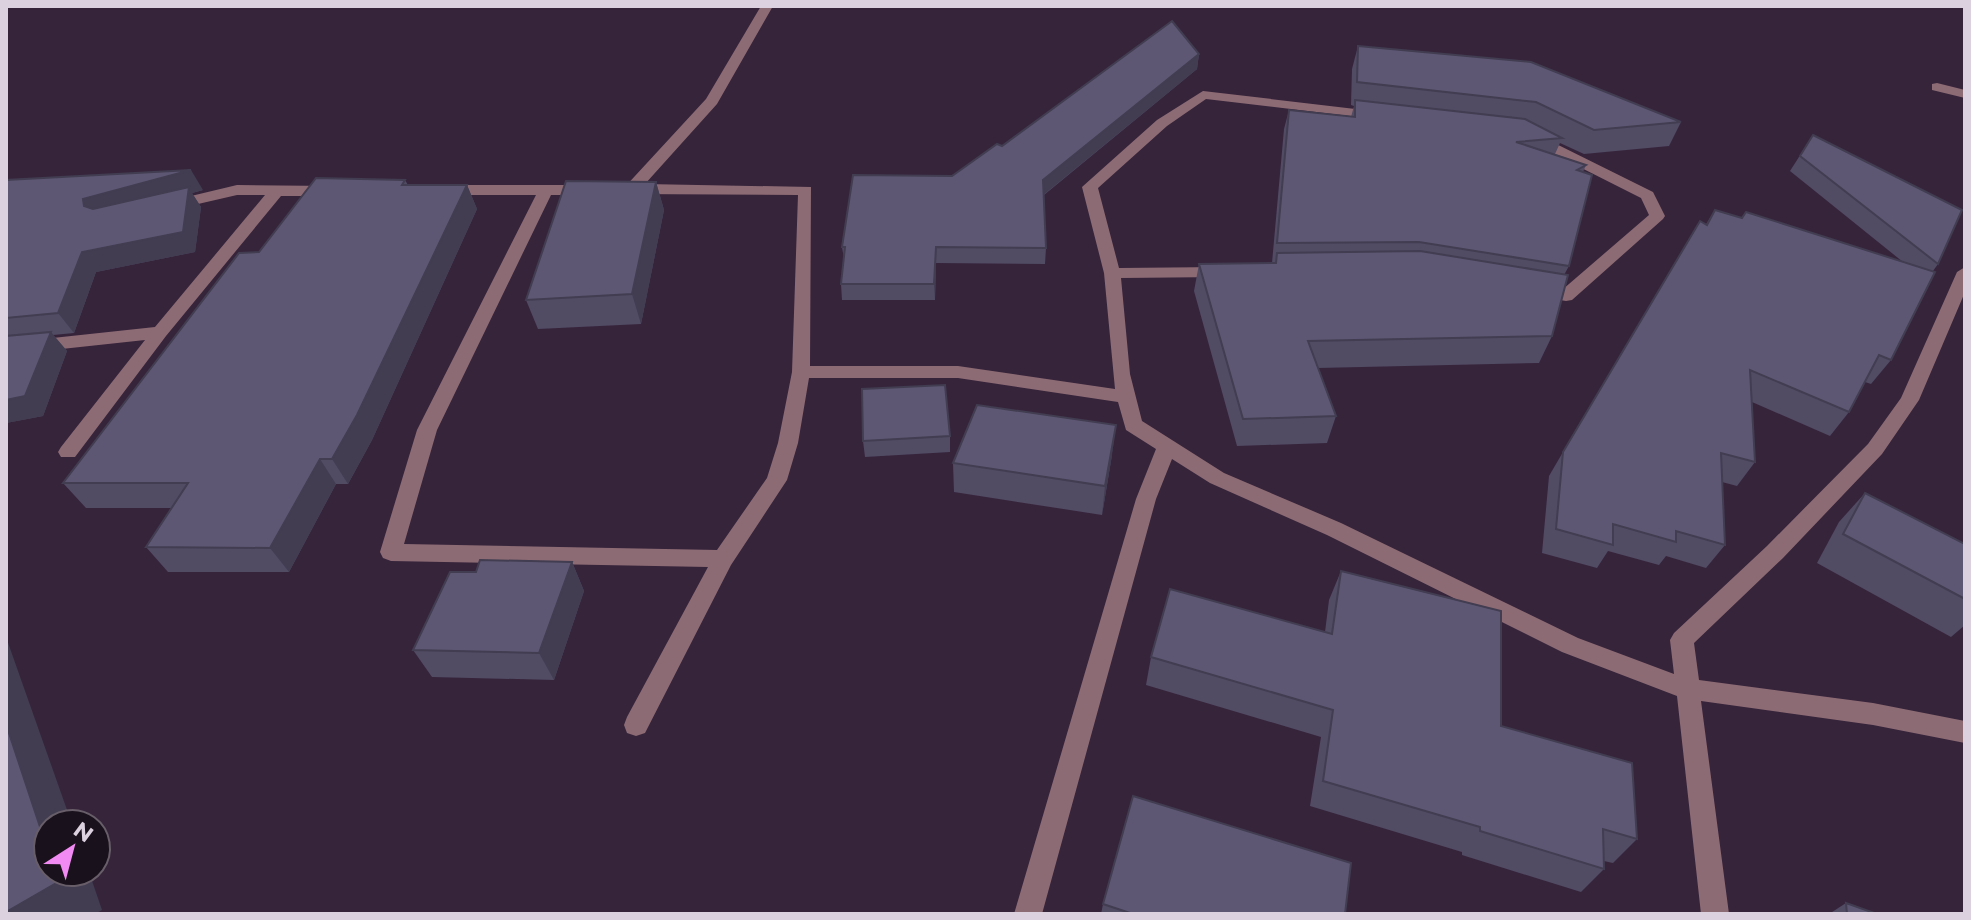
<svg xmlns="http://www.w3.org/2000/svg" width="1971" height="920" font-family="Montserrat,sans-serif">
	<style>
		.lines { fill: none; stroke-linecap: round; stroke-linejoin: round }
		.minor { fill: #8d6b74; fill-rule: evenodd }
		.wall { fill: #514b64 }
		.shaded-wall { fill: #423d51 }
		.building { fill: #5e5774; stroke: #423d51; stroke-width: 2 }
	</style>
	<rect width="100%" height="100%" fill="#36243b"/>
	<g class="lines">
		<g class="minor">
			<path d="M 761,6 L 773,6 L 717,104 L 645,184 L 811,187 L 810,366 L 958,366 L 1115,389 L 1104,273 L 1082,187 L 1157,120 L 1203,91 L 1526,129 L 1653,192 L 1665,216 L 1663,219 L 1572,300 L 1566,301 L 1411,275 L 1121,278 L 1130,374 L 1142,421 L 1224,473 L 1341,523 L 1578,638 L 1674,674 L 1670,640 L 1674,633 L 1767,546 L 1868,444 L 1901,398 L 1957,272 L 1965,267 L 1965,292 L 1919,400 L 1882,454 L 1783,558 L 1694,643 L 1699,680 L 1873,703 L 1965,721 L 1965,743 L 1873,725 L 1701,701 L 1729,914 L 1701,914 L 1677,696 L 1562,652 L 1327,535 L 1210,483 L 1172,459 L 1156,499 L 1042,914 L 1014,914 L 1136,499 L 1156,449 L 1126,430 L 1118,402 L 958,378 L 809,378 L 798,443 L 787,480 L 731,565 L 645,733 L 636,736 L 627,733 L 624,725 L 627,717 L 708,567 L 391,561 L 383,558 L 380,552 L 417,430 L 536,195 L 443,195 L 435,190 L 443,185 L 591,185 L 599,190 L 591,195 L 551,195 L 437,430 L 404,544 L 717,550 L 767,478 L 778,443 L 792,372 L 798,195 L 631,194 L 623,189 L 706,99 ZM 1206,99 L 1518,136 L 1641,198 L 1649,215 L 1562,290 L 1411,265 L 1119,268 L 1098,188 L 1167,126 Z"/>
			<polygon points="1937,83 1965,90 1965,98 1932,90 1932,84"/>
			<polygon points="237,185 331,186 339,191 331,196 281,196 166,336 75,457 61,457 58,452 61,447 145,340 6,355 6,343 155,327 265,195 237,195 172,210 164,205 166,202"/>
		</g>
	</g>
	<g class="wall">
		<polygon points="1358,46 1681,122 1669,146 1584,154 1560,143 1555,154 1586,165 1583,172 1569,266 1564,275 1552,336 1539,363 1318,368 1336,416 1327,443 1237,446 1194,291 1199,264 1272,263 1284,129 1289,110 1351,117 1354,106 1351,105 1352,69"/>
		<polygon points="1199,54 1197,69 1044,195 1046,248 1045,264 936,263 935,300 842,300 841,284 844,259 842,247 952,176 1002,146"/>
		<polygon points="1813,135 1938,264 1933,271 1891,360 1871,384 1865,382 1849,412 1830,436 1752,402 1755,462 1737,486 1722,482 1725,545 1706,568 1666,556 1659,565 1608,551 1597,568 1542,553 1549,476 1563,452 1715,210 1742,218 1903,262 1790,171"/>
		<polygon points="6,180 203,190 192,193 201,207 195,252 96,272 74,333 53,335 67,351 43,416 6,423"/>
		<polygon points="405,180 408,185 467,185 477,209 372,440 348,484 336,484 289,572 168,572 146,547 172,508 86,508 63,483 259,252"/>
		<polygon points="656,182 664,210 641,324 538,329 526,300"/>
		<polygon points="950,436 950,452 865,457 863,441"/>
		<polygon points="1112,455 1102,515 954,492 953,463"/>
		<polygon points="1865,493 1965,544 1965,625 1951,637 1817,563 1839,522"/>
		<polygon points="572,562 584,591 554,680 432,677 413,650 476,572"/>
		<polygon points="1341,571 1501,726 1637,839 1613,863 1604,861 1604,869 1581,892 1462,855 1462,852 1310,806 1321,737 1146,685 1151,657 1325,632 1329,600"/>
		<polygon points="1846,903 1877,914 1829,914"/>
		<polygon points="1103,904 1345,914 1101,914"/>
	</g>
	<g class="shaded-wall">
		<polygon points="1199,54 1197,69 1042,196 1043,180"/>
		<polygon points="191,170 203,190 192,193 201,207 195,252 96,272 74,333 58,313 82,252 83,199"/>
		<polygon points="656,182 664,210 641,324 632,294"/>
		<polygon points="467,185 477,209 372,440 348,484 332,459"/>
		<polygon points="936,247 936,263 935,300 934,284"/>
		<polygon points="51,332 67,351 43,416 6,423 6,400"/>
		<polygon points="1116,425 1112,455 1102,515 1105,486"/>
		<polygon points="320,459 336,484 289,572 270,548"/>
		<polygon points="572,562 584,591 554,680 539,653"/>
		<polygon points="6,637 72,824 48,824 48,851 6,724"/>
		<polygon points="55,872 89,872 102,910 95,914 6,914 6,912"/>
	</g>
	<g class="building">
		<polygon points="1172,21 1199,54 1043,180 1046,248 936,247 934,284 841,284 845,247 842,247 853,175 952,176 997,144 1002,146"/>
		<polygon points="1358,46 1531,62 1681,122 1594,130 1536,102 1357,82"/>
		<polygon points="1355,100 1525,119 1562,138 1516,142 1586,165 1577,170 1592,175 1569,266 1419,242 1277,243 1289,110 1355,117"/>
		<polygon points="1813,135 1962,210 1938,264 1800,156"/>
		<polygon points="191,170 83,199 84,206 93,209 189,187 183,232 82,252 58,313 6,318 6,180"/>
		<polygon points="316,178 405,180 402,185 467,185 357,415 332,459 320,459 270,548 146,547 188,483 63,483 239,253 259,252"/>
		<polygon points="566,181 656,182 632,294 526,300"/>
		<polygon points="1715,210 1742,218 1746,212 1935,272 1891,360 1879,355 1849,412 1750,370 1755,462 1721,453 1725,545 1676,531 1676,542 1613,524 1613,545 1556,529 1563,452 1700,221 1707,225"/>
		<polygon points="1420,251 1568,275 1552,336 1308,341 1336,416 1243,419 1199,264 1276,263 1277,253"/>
		<polygon points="51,332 25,396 6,400 6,336"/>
		<polygon points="945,385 950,436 863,441 862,389"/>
		<polygon points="977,405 1116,425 1105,486 953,463"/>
		<polygon points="1865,493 1965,544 1965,599 1843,534"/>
		<polygon points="480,560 572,562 539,653 413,650 450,572 476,572"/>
		<polygon points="1341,571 1501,611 1501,726 1632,763 1637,839 1603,829 1604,869 1480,831 1480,827 1323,781 1333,710 1151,657 1170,589 1332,634"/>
		<polygon points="6,724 48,851 48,872 55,872 58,882 6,912"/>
		<polygon points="1133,796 1351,863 1345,914 1133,914 1103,904"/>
		<polygon points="1846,903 1877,914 1847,914"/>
	</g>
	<rect width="1971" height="920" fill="none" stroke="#dcd1df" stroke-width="16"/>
	<g transform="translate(72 848) rotate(36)"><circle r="38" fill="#19111b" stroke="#675e69" stroke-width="2"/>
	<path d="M0-6L14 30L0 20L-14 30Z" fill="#f28af3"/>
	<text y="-12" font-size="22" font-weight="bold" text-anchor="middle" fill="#dcd1df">N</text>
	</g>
</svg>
